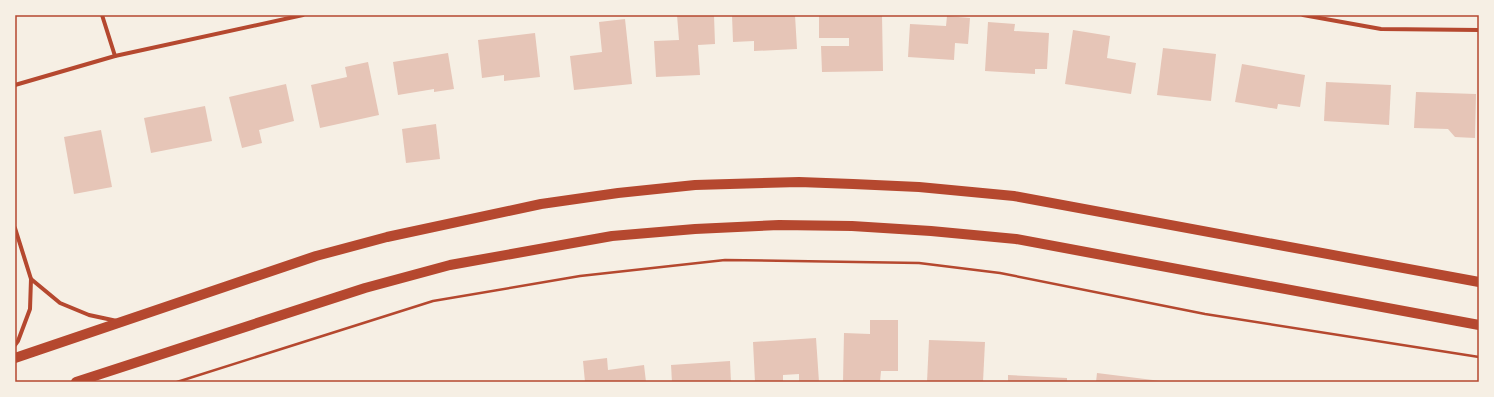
<svg xmlns="http://www.w3.org/2000/svg" width="1494" height="397" font-family="'Times New Roman',serif">
	<style>
		.building { fill: #e6c5b7 }
		.lines { fill: none; stroke-linecap: round; stroke-linejoin: round }
		.path { stroke: #b5482f; stroke-width: 2.5 }
		.minor { stroke: #b5482f; stroke-width: 4 }
		.primary { stroke: #b5482f; stroke-width: 10 }
		.neatline { fill: none; stroke: #b5482f; stroke-width: 1.5 }
	</style>
	<rect width="100%" height="100%" fill="#f6efe4"/>
	<g class="building">
		<polygon points="677,15 714,15 715,44 698,45 700,75 656,77 654,41 679,40"/>
		<polygon points="732,15 795,15 797,49 754,51 754,41 733,42"/>
		<polygon points="819,15 882,15 883,71 822,72 821,46 849,46 849,38 819,38"/>
		<polygon points="947,16 970,18 968,44 955,43 954,60 908,57 910,24 946,26"/>
		<polygon points="625,19 632,84 574,90 570,56 602,52 599,22"/>
		<polygon points="988,22 1015,24 1014,31 1049,33 1047,69 1035,69 1035,74 985,71"/>
		<polygon points="1073,30 1110,36 1107,58 1136,63 1131,94 1065,84"/>
		<polygon points="535,33 540,77 504,81 504,75 482,78 478,40"/>
		<polygon points="1163,48 1216,54 1211,101 1157,95"/>
		<polygon points="448,53 454,89 434,92 434,89 398,95 393,62"/>
		<polygon points="368,62 379,115 320,128 311,85 347,77 345,67"/>
		<polygon points="1242,64 1305,75 1300,107 1278,104 1277,109 1235,102"/>
		<polygon points="1326,82 1391,85 1389,125 1324,121"/>
		<polygon points="286,84 294,121 259,130 262,143 242,148 229,97"/>
		<polygon points="1416,92 1476,94 1475,138 1455,137 1448,129 1414,128"/>
		<polygon points="205,106 212,141 151,153 144,118"/>
		<polygon points="436,124 440,159 406,163 402,129"/>
		<polygon points="101,130 112,187 74,194 64,137"/>
		<polygon points="870,320 898,320 898,371 881,371 880,382 843,382 844,333 870,334"/>
		<polygon points="816,338 819,382 799,382 799,374 783,375 783,382 755,382 753,342"/>
		<polygon points="929,340 985,342 983,382 927,382"/>
		<polygon points="607,358 608,370 644,365 646,382 585,382 583,361"/>
		<polygon points="730,361 731,382 672,382 671,365"/>
		<polygon points="1097,373 1161,381 1161,382 1096,382"/>
		<polygon points="1008,375 1067,378 1067,382 1008,382"/>
	</g>
	<g class="lines">
		<polyline class="path" points="177,382 433,301 580,276 725,260 919,263 1000,273 1205,314 1479,357"/>
		<g class="minor">
			<polyline points="102,15 115,56"/>
			<polyline points="1303,15 1381,29 1479,30"/>
			<polyline points="15,85 115,56 303,15"/>
			<polyline points="15,228 31,279"/>
			<polyline points="15,345 18,341 30,309 31,279 60,303 89,315 117,321"/>
		</g>
		<g class="primary">
			<polyline points="15,358 316,256 387,237 541,204 618,193 695,185 799,182 853,184 919,187 1014,196 1479,282"/>
			<polyline points="76,382 365,288 450,265 612,236 695,229 779,225 852,226 931,231 1016,239 1479,325"/>
		</g>
	</g>
	<rect width="1494" height="397" fill="none" stroke="#f6efe4" stroke-width="32"/>
	<rect x="16" y="16" width="1462" height="365" class="neatline"/>
</svg>
